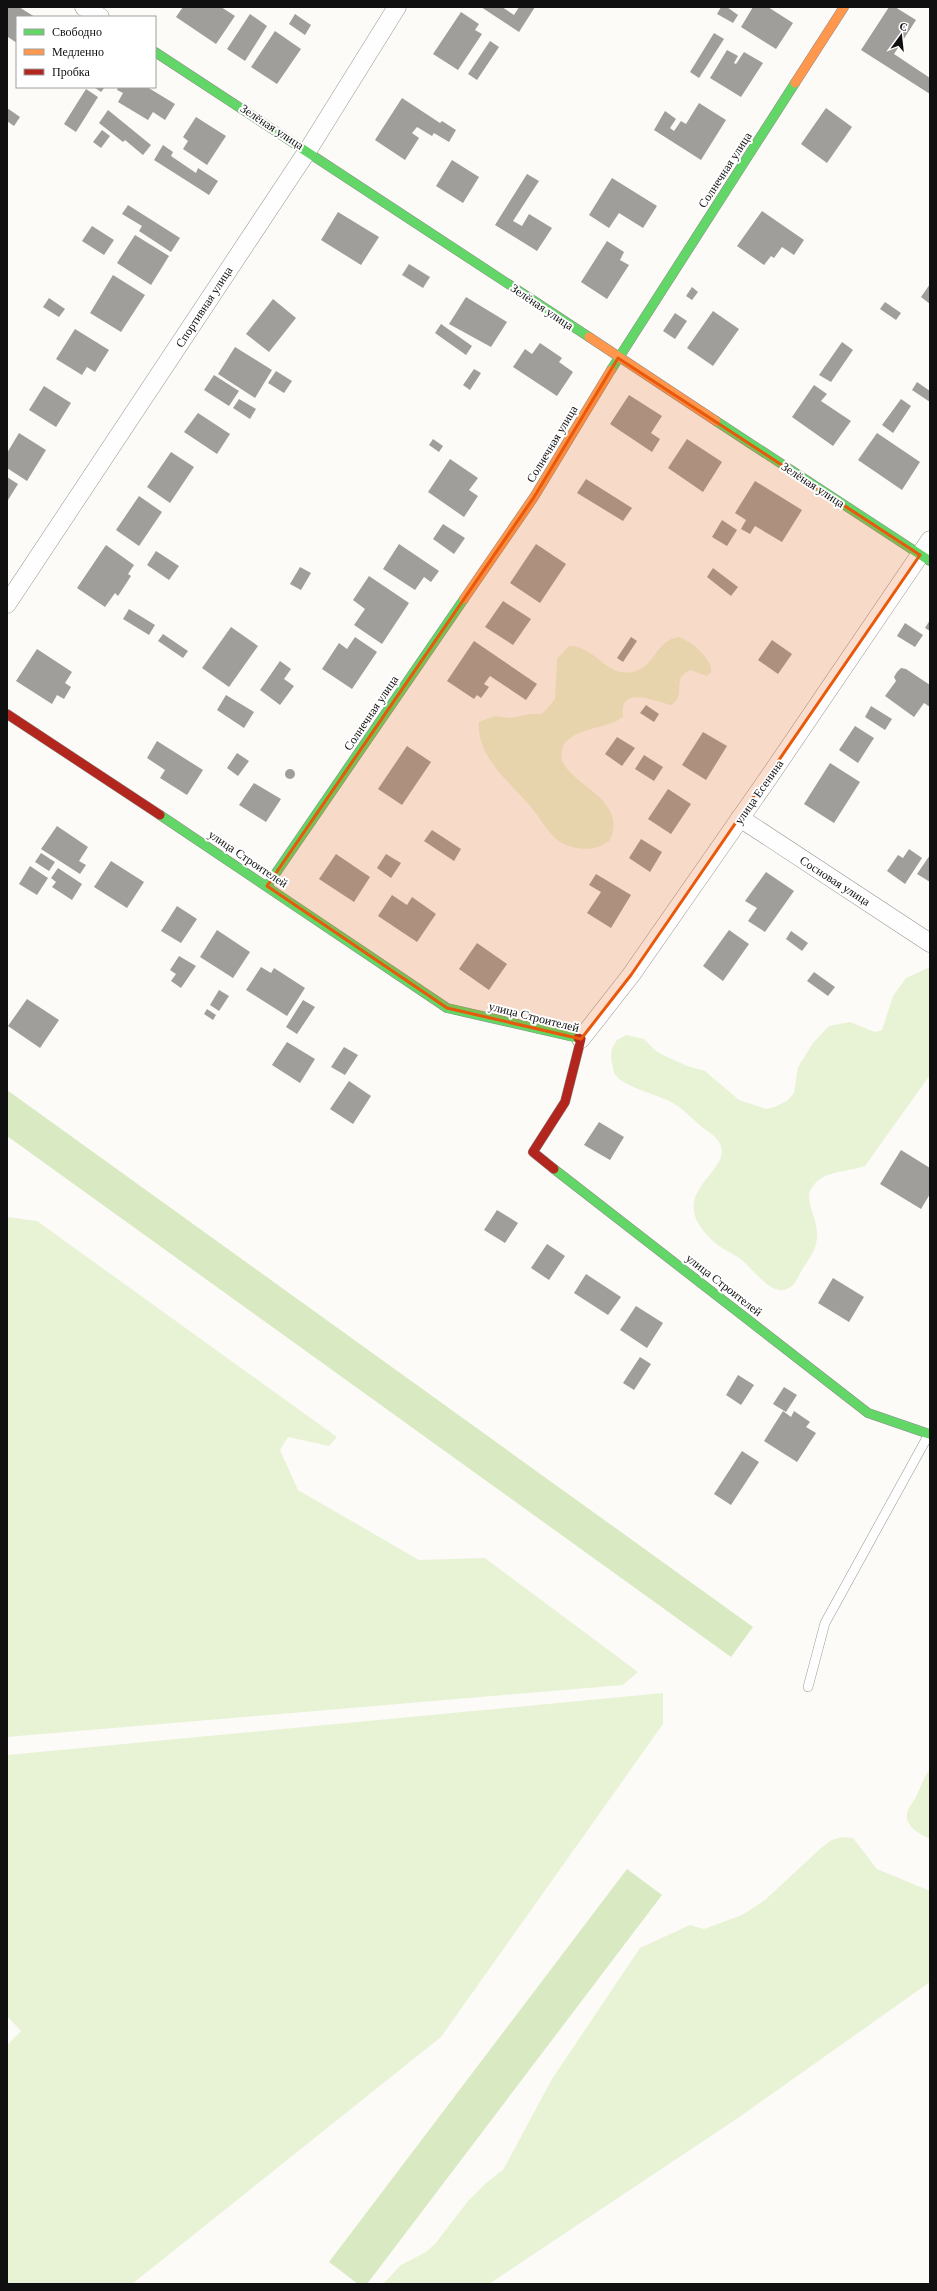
<svg xmlns="http://www.w3.org/2000/svg" width="937" height="2291" font-family="Georgia,serif">
	<style>
		.green { fill: #e8f3d6 }
		.forest { fill: #d9eac3 }
		.building { fill: #a09e9b }
		.lines { fill: none; stroke-linecap: round; stroke-linejoin: round }
		.lane-casing { stroke: #969694; stroke-width: 10 }
		.street-casing { stroke: #969694; stroke-width: 19 }
		.fast-casing { stroke: #8d8c8b; stroke-width: 10 }
		.slow-casing { stroke: #8d8c8b; stroke-width: 10 }
		.jam-casing { stroke: #8d8c8b; stroke-width: 10 }
		.lane { stroke: #fffefe; stroke-width: 9 }
		.street { stroke: #fffefe; stroke-width: 18 }
		.fast { stroke: #63d668; stroke-width: 9 }
		.slow { stroke: #ff974d; stroke-width: 9 }
		.jam { stroke: #b3261e; stroke-width: 9 }
		.marked { fill: #e8590c; fill-opacity: 0.2; stroke: #e8590c; stroke-width: 3; stroke-linejoin: round }
		.labels { text-anchor: middle; dominant-baseline: central; stroke-width: 4; stroke-linejoin: round; paint-order: stroke }
		.street-label { font-size: 12px; fill: #101010; stroke: #fff }
	</style>
	<rect width="100%" height="100%" fill="#fcfbf7"/>
	<g class="green">
		<path d="M 679,637 C 691,641 713,659 711,672 L 707,676 L 690,670 C 670,679 688,695 671,705 C 661,703 630,689 624,704 C 622,708 623,713 623,717 C 605,730 579,726 564,744 C 546,782 632,791 610,840 C 598,851 578,851 564,844 C 549,837 540,817 530,806 C 510,782 476,757 479,722 L 495,716 L 511,718 L 530,714 L 542,714 L 555,699 L 557,659 L 569,646 C 594,645 606,677 632,672 C 655,668 656,639 679,637 Z"/>
		<path d="M 930,967 L 930,1075 L 865,1166 C 846,1173 821,1169 810,1191 C 806,1201 817,1220 817,1232 C 818,1246 811,1257 803,1268 C 800,1273 798,1279 794,1284 C 776,1303 756,1272 743,1261 C 734,1253 722,1250 713,1241 C 660,1192 734,1173 720,1144 C 716,1136 709,1132 702,1127 C 691,1118 682,1107 669,1101 C 652,1093 635,1090 619,1079 L 614,1073 L 611,1057 L 612,1048 L 617,1040 L 626,1035 L 644,1039 L 656,1051 L 665,1056 L 687,1066 L 705,1071 L 739,1100 L 766,1109 L 775,1107 L 788,1100 L 794,1093 L 798,1067 L 813,1043 L 829,1026 L 850,1022 L 875,1032 L 882,1030 L 893,996 L 906,978 Z"/>
		<polygon points="7,1217 37,1221 337,1437 329,1446 288,1437 280,1450 298,1490 419,1560 485,1558 638,1672 623,1685 7,1737"/>
		<polygon points="663,1693 663,1724 441,2037 132,2284 7,2284 7,2045 21,2031 7,2016 7,1755"/>
		<path d="M 930,1769 L 930,1839 C 919,1834 902,1825 908,1810 C 910,1805 914,1801 916,1797 C 921,1787 923,1778 930,1769 Z"/>
		<polygon points="841,1837 853,1838 877,1869 930,1891 930,1982 735,2120 489,2284 383,2284 401,2265 426,2252 435,2244 468,2201 486,2183 503,2170 552,2079 640,1948 690,1925 704,1929 742,1915 765,1900 821,1848 830,1841"/>
	</g>
	<g class="forest">
		<polygon points="7,1090 753,1627 731,1657 7,1136"/>
		<polygon points="627,1869 662,1895 367,2284 358,2284 329,2262"/>
	</g>
	<g class="building">
		<polygon points="7,7 19,7 35,17 17,17 17,43 8,37 7,39"/>
		<polygon points="183,7 221,7 235,16 216,44 176,17"/>
		<polygon points="481,7 502,7 514,15 519,7 535,7 519,32"/>
		<polygon points="721,7 727,7 738,15 733,23 717,14"/>
		<polygon points="753,7 768,7 793,23 776,49 741,27"/>
		<polygon points="889,7 895,7 916,20 894,54 930,78 930,94 861,50"/>
		<polygon points="461,12 479,24 475,30 482,34 458,70 433,54"/>
		<polygon points="250,14 267,26 245,61 227,49"/>
		<polygon points="295,14 311,25 305,35 289,24"/>
		<polygon points="275,31 301,49 277,84 251,67"/>
		<polygon points="714,33 724,39 699,78 690,72"/>
		<polygon points="490,41 499,47 477,80 468,74"/>
		<polygon points="727,50 738,56 734,63 736,64 744,52 763,63 741,97 710,78"/>
		<polygon points="94,87 105,87 101,92"/>
		<polygon points="118,87 147,87 175,104 165,120 153,112 148,120 118,102 123,93 117,90"/>
		<polygon points="86,89 98,97 76,132 64,124"/>
		<polygon points="402,98 440,123 442,121 456,130 449,142 434,133 432,136 417,127 412,133 419,138 405,160 375,140"/>
		<polygon points="699,103 726,120 701,160 654,130 665,111 676,119 670,128 674,131 681,121 686,124"/>
		<polygon points="7,108 20,117 14,126 7,121"/>
		<polygon points="826,108 852,127 827,163 801,144"/>
		<polygon points="108,110 151,145 143,155 125,140 123,142 99,123"/>
		<polygon points="196,117 226,136 207,165 183,149 188,141 183,137"/>
		<polygon points="102,130 110,136 101,148 93,142"/>
		<polygon points="163,145 173,152 171,156 196,173 198,168 218,181 209,195 154,160"/>
		<polygon points="452,160 479,177 463,203 436,186"/>
		<polygon points="527,174 539,181 513,221 522,226 529,214 552,228 537,251 495,225"/>
		<polygon points="612,178 657,206 643,228 619,213 609,228 589,215"/>
		<polygon points="128,205 180,238 171,252 139,231 142,226 122,214"/>
		<polygon points="762,211 804,240 794,255 782,247 774,258 771,256 764,265 737,246"/>
		<polygon points="338,212 379,237 361,265 321,240"/>
		<polygon points="92,226 114,240 104,255 82,241"/>
		<polygon points="135,235 169,256 151,285 117,263"/>
		<polygon points="607,241 624,252 620,260 629,265 607,299 581,282"/>
		<polygon points="409,264 430,277 423,288 402,275"/>
		<polygon points="113,275 145,295 121,332 90,313"/>
		<polygon points="930,284 930,304 921,297"/>
		<polygon points="692,287 698,292 692,300 686,296"/>
		<polygon points="466,297 507,322 491,347 449,324"/>
		<polygon points="49,298 65,309 59,317 43,307"/>
		<polygon points="273,299 296,318 269,352 246,334"/>
		<polygon points="885,302 901,313 896,320 880,309"/>
		<polygon points="713,311 739,329 713,366 687,348"/>
		<polygon points="675,313 687,321 675,339 663,331"/>
		<polygon points="441,324 472,346 466,355 435,333"/>
		<polygon points="75,329 109,350 95,372 87,367 82,375 56,359"/>
		<polygon points="842,342 853,350 831,382 819,375"/>
		<polygon points="540,343 562,358 559,362 573,372 557,396 513,367 525,349 532,354"/>
		<polygon points="235,347 272,370 255,398 218,374"/>
		<polygon points="474,369 481,373 470,390 463,385"/>
		<polygon points="276,371 292,381 284,393 268,383"/>
		<polygon points="214,375 239,391 229,406 204,390"/>
		<polygon points="917,382 930,391 930,402 912,390"/>
		<polygon points="814,385 827,394 821,401 851,421 833,446 792,417"/>
		<polygon points="44,386 71,403 56,427 29,410"/>
		<polygon points="629,395 662,416 651,433 660,439 652,452 610,424"/>
		<polygon points="239,399 256,409 250,419 233,408"/>
		<polygon points="901,399 911,406 893,433 882,425"/>
		<polygon points="198,413 230,434 217,454 184,432"/>
		<polygon points="19,433 46,450 27,481 7,468 7,453"/>
		<polygon points="877,433 920,462 902,490 858,460"/>
		<polygon points="433,439 443,446 439,452 429,445"/>
		<polygon points="687,439 722,462 703,492 668,468"/>
		<polygon points="171,452 194,467 170,503 147,487"/>
		<polygon points="450,459 478,478 469,490 478,496 464,517 428,492"/>
		<polygon points="7,477 18,484 8,500 7,499"/>
		<polygon points="586,479 632,508 623,521 577,493"/>
		<polygon points="755,481 802,510 782,542 755,526 750,534 741,529 746,520 735,513"/>
		<polygon points="139,496 162,512 139,546 116,530"/>
		<polygon points="722,520 737,530 727,546 712,537"/>
		<polygon points="443,524 465,538 454,554 433,539"/>
		<polygon points="399,544 439,571 431,582 424,577 415,590 383,569"/>
		<polygon points="536,544 566,564 540,603 510,583"/>
		<polygon points="106,545 134,565 128,574 131,576 118,596 115,593 105,607 77,588"/>
		<polygon points="156,551 179,566 169,580 147,565"/>
		<polygon points="300,567 311,573 301,590 290,584"/>
		<polygon points="713,568 738,587 731,596 707,577"/>
		<polygon points="369,576 409,603 382,644 354,625 365,609 353,600"/>
		<polygon points="503,601 531,619 513,645 485,627"/>
		<polygon points="129,609 155,625 149,635 123,619"/>
		<polygon points="930,620 930,631 925,628"/>
		<polygon points="905,623 923,635 915,647 897,636"/>
		<polygon points="231,627 258,646 229,687 202,668"/>
		<polygon points="163,634 188,651 183,658 158,641"/>
		<polygon points="355,637 377,652 352,689 322,669 339,643 347,649"/>
		<polygon points="631,637 637,641 623,662 617,658"/>
		<polygon points="772,640 792,654 778,674 758,660"/>
		<polygon points="474,641 537,684 526,700 490,676 484,684 489,687 481,698 477,695 474,699 447,681"/>
		<polygon points="37,649 72,672 65,683 71,687 64,699 57,695 52,704 16,681"/>
		<polygon points="280,661 291,669 284,679 294,686 280,705 260,690"/>
		<polygon points="901,668 906,669 930,685 930,707 924,703 914,717 885,696 896,681 894,677 897,672"/>
		<polygon points="226,695 254,712 244,728 217,710"/>
		<polygon points="646,705 659,714 654,722 640,713"/>
		<polygon points="871,706 892,719 885,730 865,717"/>
		<polygon points="855,726 874,738 858,763 839,750"/>
		<polygon points="703,732 727,746 706,780 682,765"/>
		<polygon points="617,737 635,748 622,766 605,754"/>
		<polygon points="157,741 203,770 187,795 160,778 165,770 147,758"/>
		<polygon points="407,746 431,762 402,805 378,789"/>
		<polygon points="237,753 249,761 238,776 227,768"/>
		<polygon points="644,755 663,767 654,781 635,769"/>
		<polygon points="830,763 860,782 834,823 804,804"/>
		<circle cx="290" cy="774" r="5"/>
		<polygon points="254,783 281,799 266,822 239,805"/>
		<polygon points="668,789 691,804 671,834 648,819"/>
		<polygon points="57,826 88,847 79,861 86,865 80,874 41,849"/>
		<polygon points="432,830 461,849 454,861 424,841"/>
		<polygon points="641,839 662,852 650,872 629,858"/>
		<polygon points="909,849 922,858 905,884 887,871 898,855 903,858"/>
		<polygon points="41,853 55,862 49,871 35,862"/>
		<polygon points="336,854 370,877 354,902 319,879"/>
		<polygon points="386,854 401,863 391,878 377,868"/>
		<polygon points="930,855 930,882 917,874"/>
		<polygon points="111,861 144,882 127,908 94,887"/>
		<polygon points="30,866 48,878 37,895 19,884"/>
		<polygon points="58,868 82,884 72,900 52,887 56,882 51,878"/>
		<polygon points="766,872 794,891 765,932 748,921 757,908 745,901"/>
		<polygon points="596,874 631,895 611,928 587,913 601,892 589,885"/>
		<polygon points="392,895 407,905 412,897 436,914 417,942 378,916"/>
		<polygon points="177,906 197,919 181,943 161,931"/>
		<polygon points="217,930 250,952 233,978 200,957"/>
		<polygon points="729,930 749,944 723,981 703,966"/>
		<polygon points="791,931 808,943 802,951 786,939"/>
		<polygon points="477,943 507,964 489,990 459,969"/>
		<polygon points="179,956 196,966 181,988 171,981 176,974 170,970"/>
		<polygon points="261,967 271,973 274,968 305,988 287,1016 246,990"/>
		<polygon points="814,972 835,987 828,996 807,981"/>
		<polygon points="219,990 229,996 219,1011 210,1005"/>
		<polygon points="27,999 59,1020 40,1048 8,1026"/>
		<polygon points="303,1000 315,1007 297,1034 286,1027"/>
		<polygon points="207,1009 216,1015 213,1020 204,1014"/>
		<polygon points="287,1042 315,1059 300,1083 272,1065"/>
		<polygon points="344,1047 358,1055 345,1075 331,1067"/>
		<polygon points="349,1081 371,1096 353,1124 330,1109"/>
		<polygon points="599,1122 624,1137 610,1160 584,1145"/>
		<polygon points="901,1150 930,1168 930,1194 921,1209 880,1184"/>
		<polygon points="497,1210 518,1223 505,1243 484,1230"/>
		<polygon points="547,1244 565,1256 549,1280 531,1268"/>
		<polygon points="586,1274 621,1297 608,1315 574,1293"/>
		<polygon points="833,1278 864,1297 849,1322 818,1303"/>
		<polygon points="636,1306 663,1323 647,1348 620,1330"/>
		<polygon points="640,1357 651,1364 634,1390 623,1383"/>
		<polygon points="738,1375 754,1385 741,1405 726,1395"/>
		<polygon points="784,1387 797,1395 786,1412 773,1404"/>
		<polygon points="783,1411 791,1417 794,1411 810,1422 806,1427 816,1433 797,1462 764,1441"/>
		<polygon points="742,1451 759,1462 731,1505 714,1494"/>
	</g>
	<g class="lines">
		<g class="lane-casing">
			<polyline id="lane" points="808,1687 825,1623 929,1434"/>
		</g>
		<g class="street-casing">
			<g id="street">
				<polyline points="84,7 100,17"/>
				<polyline points="7,604 308,150 397,7"/>
				<polyline points="740,818 930,943"/>
				<polyline points="581,1039 631,975 769,777 930,540"/>
			</g>
		</g>
		<g class="fast-casing">
			<g id="fast">
				<polyline points="155,52 589,337"/>
				<polyline points="611,370 795,83"/>
				<polyline points="716,421 930,561"/>
				<polyline points="160,815 447,1008 578,1038"/>
				<polyline points="267,886 464,599"/>
				<polyline points="554,1169 868,1413 929,1434"/>
			</g>
		</g>
		<g class="slow-casing">
			<g id="slow">
				<polyline points="795,83 844,7"/>
				<polyline points="589,337 716,421"/>
				<polyline points="464,599 534,497 611,370"/>
			</g>
		</g>
		<g class="jam-casing">
			<g id="jam">
				<polyline points="7,714 160,815"/>
				<polyline points="554,1169 533,1152 565,1102 581,1039 578,1038"/>
			</g>
		</g>
		<use href="#lane" class="lane"/>
		<use href="#street" class="street"/>
		<use href="#fast" class="fast"/>
		<use href="#slow" class="slow"/>
		<use href="#jam" class="jam"/>
	</g>
	<path class="marked" d="M 618,358 L 920,555 L 631,975 L 581,1039 L 447,1008 L 267,886 L 534,497 Z"/>
	<g class="labels">
		<g class="street-label">
			<text transform="translate(272 127) rotate(33)">Зелёная улица</text>
			<text transform="translate(725 170) rotate(-57)">Солнечная улица</text>
			<text transform="translate(204 307) rotate(-57)">Спортивная улица</text>
			<text transform="translate(542 307) rotate(34)">Зелёная улица</text>
			<text transform="translate(552 444) rotate(-59)">Солнечная улица</text>
			<text transform="translate(813 485) rotate(33)">Зелёная улица</text>
			<text transform="translate(371 713) rotate(-56)">Солнечная улица</text>
			<text transform="translate(759 792) rotate(-55)">улица Есенина</text>
			<text transform="translate(248 859) rotate(34)">улица Строителей</text>
			<text transform="translate(835 881) rotate(33)">Сосновая улица</text>
			<text transform="translate(534 1017) rotate(14)">улица Строителей</text>
			<text transform="translate(724 1285) rotate(38)">улица Строителей</text>
		</g>
	</g>
	<rect width="937" height="2291" fill="none" stroke="#101010" stroke-width="16"/>
	<rect x="16" y="16" width="140" height="72" fill="#ffffff" stroke="#9f9f9f"/>
	<rect x="24" y="29" width="20" height="6" fill="#63d668" stroke="#9f9f9f"/>
	<text x="52" y="36" font-size="12" fill="#101010">Свободно</text>
	<rect x="24" y="49" width="20" height="6" fill="#ff974d" stroke="#9f9f9f"/>
	<text x="52" y="56" font-size="12" fill="#101010">Медленно</text>
	<rect x="24" y="69" width="20" height="6" fill="#b3261e" stroke="#9f9f9f"/>
	<text x="52" y="76" font-size="12" fill="#101010">Пробка</text>
	<g transform="translate(901 36) rotate(15)" stroke="#ffffff" stroke-width="3" paint-order="stroke">
	<path d="M0-3L7 15L0 10L-7 15Z" fill="#101010"/>
	<text y="-6" font-size="11" font-weight="bold" text-anchor="middle" fill="#101010">С</text>
	</g>
</svg>
